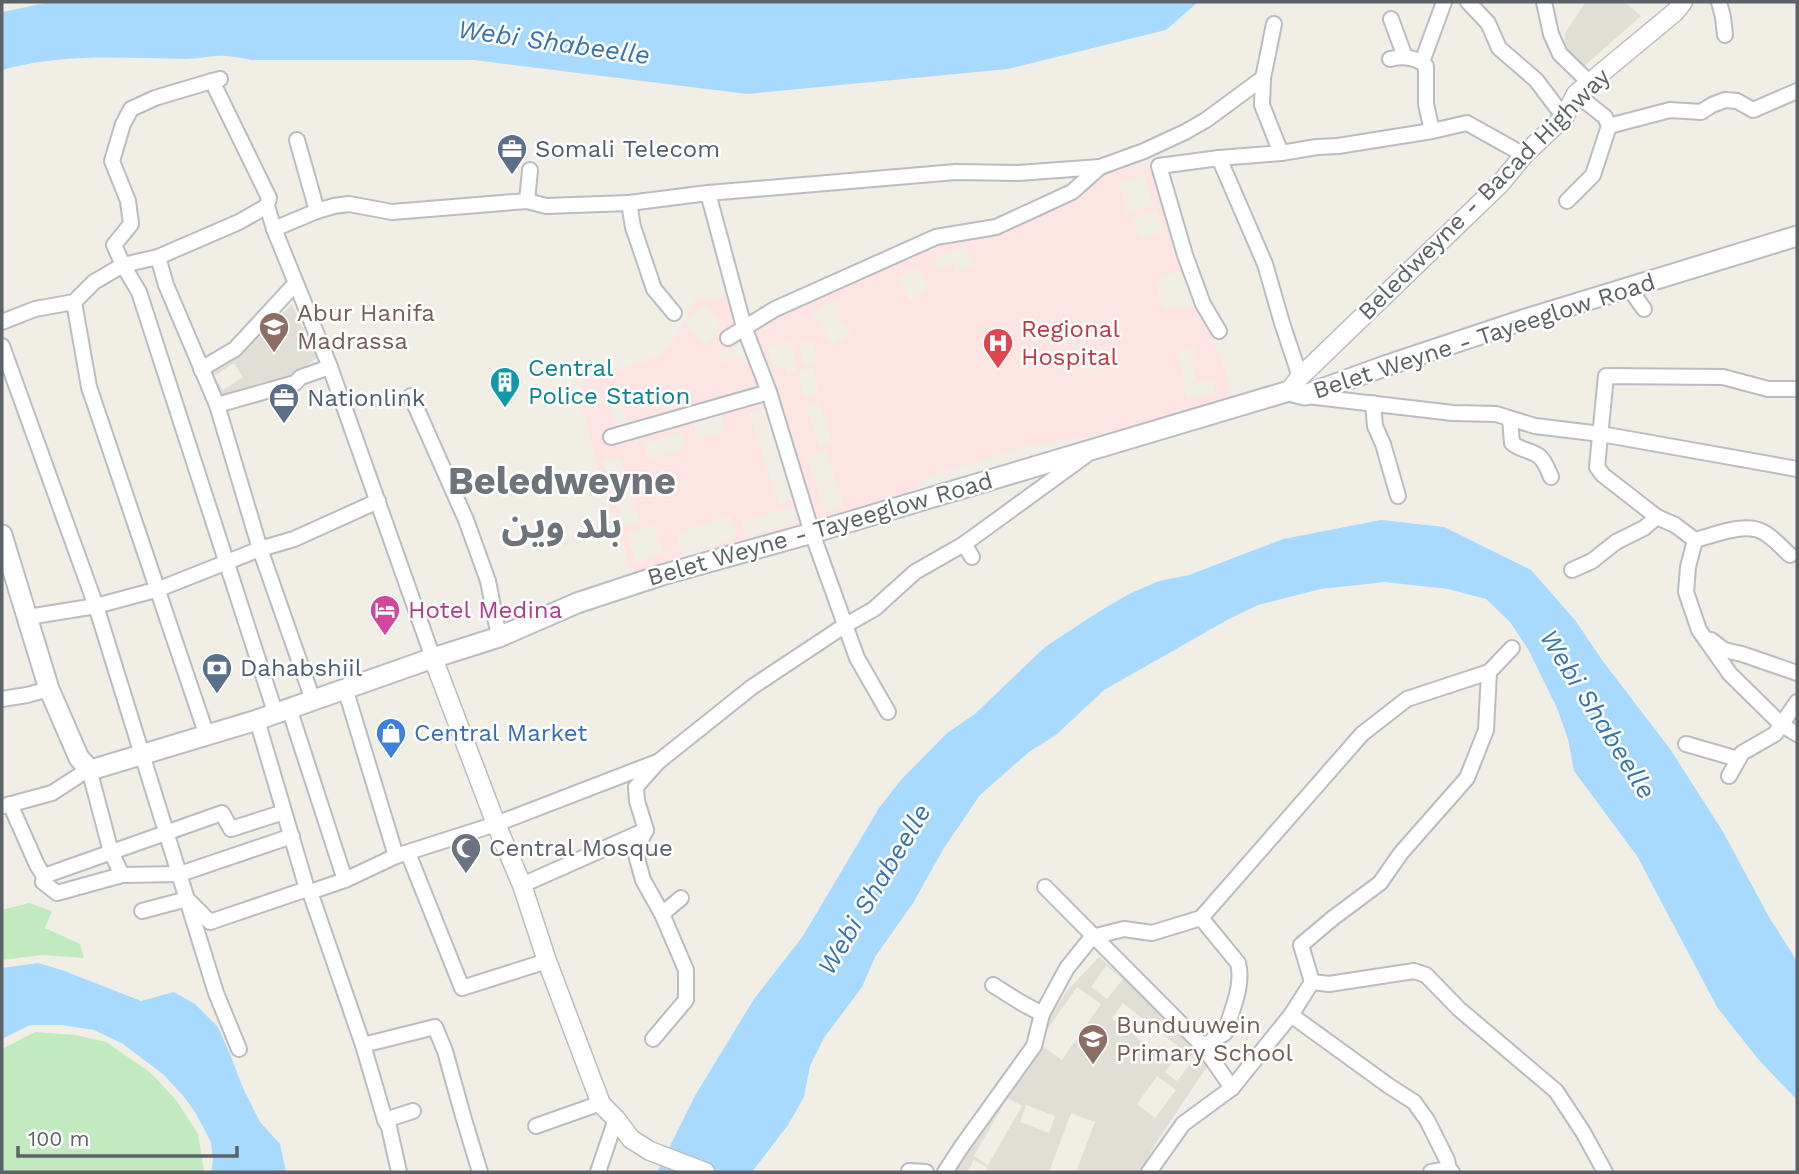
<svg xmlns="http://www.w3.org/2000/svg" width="1799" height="1174" font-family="'Work Sans','Noto Sans Arabic',sans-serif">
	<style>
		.education { fill: #e1ded5; fill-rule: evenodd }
		.medical { fill: #fde5e3; fill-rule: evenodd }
		.green { fill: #c1eac1 }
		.water { fill: #a8daff }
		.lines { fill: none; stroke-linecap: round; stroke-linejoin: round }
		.minor-casing { stroke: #b9bcc1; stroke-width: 18 }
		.tertiary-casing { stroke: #b9bcc1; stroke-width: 21 }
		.secondary-casing { stroke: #b9bdc3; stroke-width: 23 }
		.minor { stroke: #fff; stroke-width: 14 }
		.tertiary { stroke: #fff; stroke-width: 18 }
		.secondary { stroke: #fff; stroke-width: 19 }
		.labels { text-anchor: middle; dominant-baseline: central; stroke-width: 5; stroke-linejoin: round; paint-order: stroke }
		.service-label { font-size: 24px; fill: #4e5e75; stroke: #fff; text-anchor: start }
		.street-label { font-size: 24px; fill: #5d6268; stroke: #fff }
		.education-label { font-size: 24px; fill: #785e54; stroke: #fff; text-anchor: start }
		.health-label { font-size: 24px; fill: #be3a42; stroke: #fff; text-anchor: start }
		.culture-label { font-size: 24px; fill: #0d838f; stroke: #fff; text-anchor: start }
		.hotel-label { font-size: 24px; fill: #b23c85; stroke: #fff; text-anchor: start }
		.shop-label { font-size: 24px; fill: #366cbe; stroke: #fff; text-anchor: start }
		.worship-label { font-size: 24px; fill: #5b616d; stroke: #fff; text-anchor: start }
		.water-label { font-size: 26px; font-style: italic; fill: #3974b1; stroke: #fff }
		.town-label { font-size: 38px; font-weight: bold; fill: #6e747a; stroke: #fff }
	</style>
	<rect width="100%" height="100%" fill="#f1eee6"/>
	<g class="education">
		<polygon points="1586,2 1614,2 1627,4 1641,16 1584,66 1565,51 1565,33"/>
		<path d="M 292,305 L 317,358 L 295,374 L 291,383 L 222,402 L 208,367 L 233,354 ZM 234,363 L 243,377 L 223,390 L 214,376 Z"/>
		<path d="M 1099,957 L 1197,1040 L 1209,1064 L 1155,1144 L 1141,1172 L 1076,1172 L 1095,1122 L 1071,1113 L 1049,1172 L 986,1172 L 988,1168 L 974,1160 L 967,1172 L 950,1172 L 1000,1093 L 1067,991 ZM 1106,966 L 1123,979 L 1107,999 L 1091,987 ZM 1077,987 L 1101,1004 L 1062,1060 L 1038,1043 ZM 1123,1003 L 1194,1059 L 1177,1081 L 1165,1072 L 1171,1064 L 1112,1018 ZM 1157,1076 L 1176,1090 L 1155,1118 L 1137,1104 ZM 1007,1098 L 1022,1106 L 988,1165 L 974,1156 ZM 1026,1105 L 1055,1116 L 1049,1133 L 1020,1122 Z"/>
	</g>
	<path class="medical" d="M 1116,167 L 1156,167 L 1204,314 L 1225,371 L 1231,399 L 1117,431 L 1021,448 L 929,476 L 910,494 L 635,574 L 630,565 L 604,493 L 582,408 L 580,382 L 658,357 L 678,334 L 695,300 L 729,296 L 742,323 L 953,235 L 995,231 L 1077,202 L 1092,182 ZM 1145,175 L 1153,206 L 1127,213 L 1119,182 ZM 1156,209 L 1165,231 L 1141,239 L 1133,219 ZM 965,246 L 973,265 L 956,272 L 953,264 L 938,270 L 934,259 ZM 916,267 L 929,289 L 910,300 L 898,278 ZM 1187,269 L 1198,304 L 1175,311 L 1173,306 L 1163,308 L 1155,279 ZM 835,300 L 842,310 L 838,313 L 851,333 L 833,345 L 813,314 ZM 705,304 L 721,322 L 717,326 L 721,331 L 705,345 L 685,322 ZM 747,342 L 754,360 L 743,364 L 740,356 L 722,363 L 718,353 ZM 792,342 L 797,372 L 787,374 L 785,367 L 772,369 L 768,346 ZM 814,342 L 817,364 L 802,366 L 800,343 ZM 1194,348 L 1197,360 L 1191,362 L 1196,381 L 1185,384 L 1176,352 ZM 814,368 L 818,393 L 803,396 L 799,370 ZM 1212,381 L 1215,393 L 1187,399 L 1184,386 ZM 618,397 L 630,428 L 619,432 L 607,401 ZM 819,401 L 833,443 L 819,447 L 806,405 ZM 765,408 L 794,499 L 779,505 L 749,413 ZM 721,415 L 725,433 L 697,440 L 693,422 ZM 680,433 L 685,449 L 648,459 L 644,444 ZM 826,450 L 845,507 L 825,513 L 807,457 ZM 619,457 L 640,522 L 624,527 L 603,462 ZM 792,506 L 797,522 L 746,538 L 741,522 ZM 730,515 L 738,537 L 684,557 L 676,535 ZM 654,524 L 664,553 L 636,563 L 626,534 Z"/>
	<g class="green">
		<polygon points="29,903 52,911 45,928 80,944 84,958 42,955 2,960 2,910"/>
		<polygon points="35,1032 76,1035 106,1042 151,1073 176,1100 198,1134 204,1172 2,1172 2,1049"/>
	</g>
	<g class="water">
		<path d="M 51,2 L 1198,2 L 1166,30 L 1008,69 L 747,94 L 474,60 L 251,60 C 240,58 229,55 218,56 C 207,56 197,59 186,59 C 124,58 62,53 2,70 L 2,12 Z"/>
		<polygon points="1381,520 1444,527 1531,570 1575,620 1602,660 1670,749 1722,830 1769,917 1797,961 1797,1100 1758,1059 1717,1007 1637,856 1574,771 1568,739 1557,708 1528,649 1510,622 1486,599 1448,589 1385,582 1321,589 1258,605 1229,619 1104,690 1056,735 1029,752 980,795 944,848 913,903 875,957 862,987 824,1038 810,1066 804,1097 788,1125 752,1172 657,1172 696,1094 754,999 803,936 879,808 900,781 947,733 975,714 1045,647 1100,611 1129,594 1159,581 1189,575 1283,539"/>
		<polygon points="38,963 62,970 141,1001 174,992 195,1004 218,1027 232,1059 243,1088 260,1122 280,1144 286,1172 211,1172 213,1160 211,1142 195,1112 185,1098 164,1075 123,1044 94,1030 62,1025 30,1025 2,1039 2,968"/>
	</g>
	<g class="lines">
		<g class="minor-casing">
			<g id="minor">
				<polyline points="1468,2 1488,23 1499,48 1536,80 1564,117"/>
				<polyline points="1544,2 1551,34 1560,54 1590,83"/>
				<polyline points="1719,2 1723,17 1725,35"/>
				<polyline points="1391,19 1405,57"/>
				<polyline points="1274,24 1263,78 1262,105 1281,153"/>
				<path d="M 1390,59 C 1402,56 1416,57 1426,66 L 1426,104 L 1432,131"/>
				<polyline points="1422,62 1444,2"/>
				<polyline points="220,79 212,81 269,198 267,206 274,229 330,367 433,658"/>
				<polyline points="212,81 155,98 131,109 123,124 112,161 128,201 131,224 114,245 123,265 139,292 275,712"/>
				<polyline points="1609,126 1670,110 1701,112 1712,105 1725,100 1737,101 1753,110 1797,91"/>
				<polyline points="297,140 317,211"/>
				<polyline points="1219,158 1265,264 1282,323 1300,377"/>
				<polyline points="708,193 744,327 769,392 812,533 857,658 888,712"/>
				<polyline points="527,201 530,170"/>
				<polyline points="1567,201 1593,175 1609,126 1605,117 1576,94"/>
				<polyline points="629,203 633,227 654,289 674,313"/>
				<polyline points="274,229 317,211 334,206 349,204 392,212 527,201 546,206 629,203 708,193 956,172 1018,173 1100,167 1144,151 1185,132 1206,120 1263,78"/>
				<polyline points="158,257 166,285 217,405 260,549 313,700"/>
				<polyline points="1629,288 1644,309"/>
				<polyline points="74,302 89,387 207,736"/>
				<polyline points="2,322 35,309 74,302 94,282 123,265 158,257 239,222 267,206"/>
				<polyline points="1219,331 1203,304 1185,255 1159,166 1219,158 1281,153 1317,147 1338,146 1432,131 1467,123 1524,155"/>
				<polyline points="728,338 775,309 936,237 996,227 1072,192 1100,167"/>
				<polyline points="2,346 96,606 216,993 239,1049"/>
				<polyline points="201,369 235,349 295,284"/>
				<polyline points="411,396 466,520 488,581 499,637"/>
				<polyline points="1307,396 1453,413 1496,414 1535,426 1601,434 1797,469"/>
				<polyline points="1373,403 1375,426 1383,444 1398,496"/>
				<polyline points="217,405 295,383 301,377 330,367"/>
				<path d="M 1510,419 L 1512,443 C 1520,450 1530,450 1539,456 C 1545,461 1548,470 1551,477"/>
				<polyline points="611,437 769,392"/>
				<polyline points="1695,540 1675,525 1657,517 1603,475 1597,467 1606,376 1723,377 1768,389 1797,389"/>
				<polyline points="1695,540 1688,567 1686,592 1699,630 1730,674 1782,725 1797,734"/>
				<path d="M 1695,540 C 1715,535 1744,522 1763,532 C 1773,537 1782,548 1790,555"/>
				<polyline points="964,544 972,557"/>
				<polyline points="1572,570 1592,561 1616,542 1644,528 1657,517"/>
				<polyline points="28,617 96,606 159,589 260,549 294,539 378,501"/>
				<polyline points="1711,640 1724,650 1742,654 1797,673"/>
				<polyline points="1489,672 1512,648"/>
				<polyline points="345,688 396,856"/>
				<polyline points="2,699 27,695 49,689"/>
				<polyline points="289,708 345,880"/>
				<polyline points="257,720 307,889 310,892 363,1045 385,1120 389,1127 399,1172"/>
				<polyline points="1686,744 1738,759"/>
				<polyline points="1729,776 1742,753 1775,734 1797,702"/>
				<polyline points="10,804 37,865 44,876 43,882 57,893 122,875 180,874 292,836"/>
				<polyline points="4,806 52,793 89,769 111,852 122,875"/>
				<polyline points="408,853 462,988 547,961"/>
				<polyline points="44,876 222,813 231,829 284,812"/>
				<polyline points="522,885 646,830"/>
				<polyline points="1045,887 1203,1046 1232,1088"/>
				<polyline points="310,892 345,880 396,856 496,824 657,762"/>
				<polyline points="189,901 210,922 307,889"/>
				<polyline points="142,911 187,899"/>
				<polyline points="662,914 681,898"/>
				<path d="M 1201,918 L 1238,963 C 1244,986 1231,1011 1225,1033 L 1203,1046"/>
				<polyline points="1312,982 1329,984 1414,971 1426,975 1459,1009 1556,1091 1583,1132 1605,1172"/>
				<polyline points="993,985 1020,1002 1042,1014"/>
				<polyline points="1291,1015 1389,1086 1414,1102 1427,1120 1447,1160 1449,1169 1452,1172"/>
				<polyline points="653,1039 686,1000 686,970 662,914 643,880 635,851 646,830 637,801 636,787 658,762 752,687 844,626 874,609 915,572 964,544 1085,456"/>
				<polyline points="363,1045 435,1027 445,1051 463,1116 480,1172"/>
				<polyline points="385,1120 413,1111"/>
				<polyline points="536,1126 601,1103"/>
				<polyline points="909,1171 926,1172"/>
				<polyline points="598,1172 616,1119"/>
				<polyline points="945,1172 962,1146 1034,1046 1042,1014 1067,968 1092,937 1124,929 1152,933 1201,918 1362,734 1407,699 1489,672 1486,730 1467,778 1401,853 1380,883 1333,918 1301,945 1312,982 1291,1015 1232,1088 1183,1124 1149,1172"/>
				<polyline points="1431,1172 1449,1169"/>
			</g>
		</g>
		<g class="tertiary-casing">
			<g id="tertiary">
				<polyline points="1289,391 1300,377 1500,184 1524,155 1564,117 1576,94 1675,12 1683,2"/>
				<polyline points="433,658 496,824 522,885 547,961 601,1104 616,1119 631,1139 650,1151 705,1172"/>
			</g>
		</g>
		<g class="secondary-casing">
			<polyline id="secondary" points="2,535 49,689 79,758 89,769 94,769 257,720 433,658 499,637 577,603 662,575 812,533 1289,391 1305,395 1385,366 1526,319 1797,236"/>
		</g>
		<use href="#minor" class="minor"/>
		<use href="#tertiary" class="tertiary"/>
		<use href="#secondary" class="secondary"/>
	</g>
	<defs>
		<g id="office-pin" transform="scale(1.575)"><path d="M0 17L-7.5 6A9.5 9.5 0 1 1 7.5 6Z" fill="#5c6f8a" stroke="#fff"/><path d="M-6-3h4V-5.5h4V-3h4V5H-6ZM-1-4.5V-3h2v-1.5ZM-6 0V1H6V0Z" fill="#fff"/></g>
		<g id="school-pin" transform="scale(1.575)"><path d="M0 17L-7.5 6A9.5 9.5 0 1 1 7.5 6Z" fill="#8d6e63" stroke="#fff"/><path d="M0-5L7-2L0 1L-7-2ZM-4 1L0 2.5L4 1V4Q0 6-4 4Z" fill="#fff"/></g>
		<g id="hospital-pin" transform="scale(1.575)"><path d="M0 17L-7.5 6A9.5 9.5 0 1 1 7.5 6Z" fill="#e0444e" stroke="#fff"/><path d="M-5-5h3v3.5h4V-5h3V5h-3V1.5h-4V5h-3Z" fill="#fff"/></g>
		<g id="building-pin" transform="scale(1.575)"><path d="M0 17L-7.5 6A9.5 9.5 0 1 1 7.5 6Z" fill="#0f9aa8" stroke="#fff"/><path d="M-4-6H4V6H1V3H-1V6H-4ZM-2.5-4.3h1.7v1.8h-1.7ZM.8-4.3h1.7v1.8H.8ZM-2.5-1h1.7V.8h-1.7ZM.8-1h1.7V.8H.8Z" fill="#fff"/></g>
		<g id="hotel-pin" transform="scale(1.575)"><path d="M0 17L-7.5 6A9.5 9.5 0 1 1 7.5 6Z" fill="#d1479c" stroke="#fff"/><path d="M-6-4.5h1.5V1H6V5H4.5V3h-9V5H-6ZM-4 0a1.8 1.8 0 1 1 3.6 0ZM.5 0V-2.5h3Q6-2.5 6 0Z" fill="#fff"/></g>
		<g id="bank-pin" transform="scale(1.575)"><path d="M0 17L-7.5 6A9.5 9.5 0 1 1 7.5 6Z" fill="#5c6f8a" stroke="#fff"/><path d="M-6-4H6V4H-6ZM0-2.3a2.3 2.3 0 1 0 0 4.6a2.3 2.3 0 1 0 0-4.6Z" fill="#fff"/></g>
		<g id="shop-pin" transform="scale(1.575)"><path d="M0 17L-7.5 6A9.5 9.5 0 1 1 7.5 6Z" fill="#3f7fe0" stroke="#fff"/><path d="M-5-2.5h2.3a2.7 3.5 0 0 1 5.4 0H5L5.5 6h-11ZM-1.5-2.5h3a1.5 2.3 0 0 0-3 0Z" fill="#fff"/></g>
		<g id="mosque-pin" transform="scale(1.575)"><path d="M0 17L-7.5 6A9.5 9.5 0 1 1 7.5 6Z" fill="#6b7280" stroke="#fff"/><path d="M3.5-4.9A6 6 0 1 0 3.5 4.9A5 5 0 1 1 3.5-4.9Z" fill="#fff"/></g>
	</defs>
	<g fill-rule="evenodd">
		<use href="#office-pin" x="512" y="149"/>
		<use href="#school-pin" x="274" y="327"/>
		<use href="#hospital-pin" x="998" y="343"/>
		<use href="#building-pin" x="505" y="382"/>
		<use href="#office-pin" x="284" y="398"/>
		<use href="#hotel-pin" x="385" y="610"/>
		<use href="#bank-pin" x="217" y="668"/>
		<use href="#shop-pin" x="391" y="733"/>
		<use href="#mosque-pin" x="466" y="848"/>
		<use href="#school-pin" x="1093" y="1039"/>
	</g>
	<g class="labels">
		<g class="service-label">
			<text x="535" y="149">Somali Telecom</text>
			<text x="307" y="398">Nationlink</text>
			<text x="240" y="668">Dahabshiil</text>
		</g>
		<g class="street-label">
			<text transform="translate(1484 194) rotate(-45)">Beledweyne - Bacad Highway</text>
			<text transform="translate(1484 336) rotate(-18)">Belet Weyne - Tayeeglow Road</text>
			<text transform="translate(820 529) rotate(-16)">Belet Weyne - Tayeeglow Road</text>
		</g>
		<g class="education-label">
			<text x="297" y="313">Abur Hanifa<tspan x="297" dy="28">Madrassa</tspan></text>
			<text x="1116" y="1025">Bunduuwein<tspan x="1116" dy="28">Primary School</tspan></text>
		</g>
		<g class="health-label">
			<text x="1021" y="329">Regional<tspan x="1021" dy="28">Hospital</tspan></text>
		</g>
		<g class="culture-label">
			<text x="528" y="368">Central<tspan x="528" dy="28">Police Station</tspan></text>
		</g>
		<g class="hotel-label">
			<text x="408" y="610">Hotel Medina</text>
		</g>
		<g class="shop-label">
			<text x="414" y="733">Central Market</text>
		</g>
		<g class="worship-label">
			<text x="489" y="848">Central Mosque</text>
		</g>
		<g class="water-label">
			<text transform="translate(554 42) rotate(8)">Webi Shabeelle</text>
			<text transform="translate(1598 714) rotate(58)">Webi Shabeelle</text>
			<text transform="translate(874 889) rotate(-59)">Webi Shabeelle</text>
		</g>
		<g class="town-label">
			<text x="562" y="481">Beledweyne<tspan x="562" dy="44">بلد وين</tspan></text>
		</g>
	</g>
	<rect width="1799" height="1174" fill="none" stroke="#5d6268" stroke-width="7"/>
	<path d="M18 1146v10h219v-10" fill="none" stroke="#5d6268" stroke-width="3.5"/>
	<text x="28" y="1146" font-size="21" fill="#5d6268" stroke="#ffffff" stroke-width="5" paint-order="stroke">100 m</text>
</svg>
